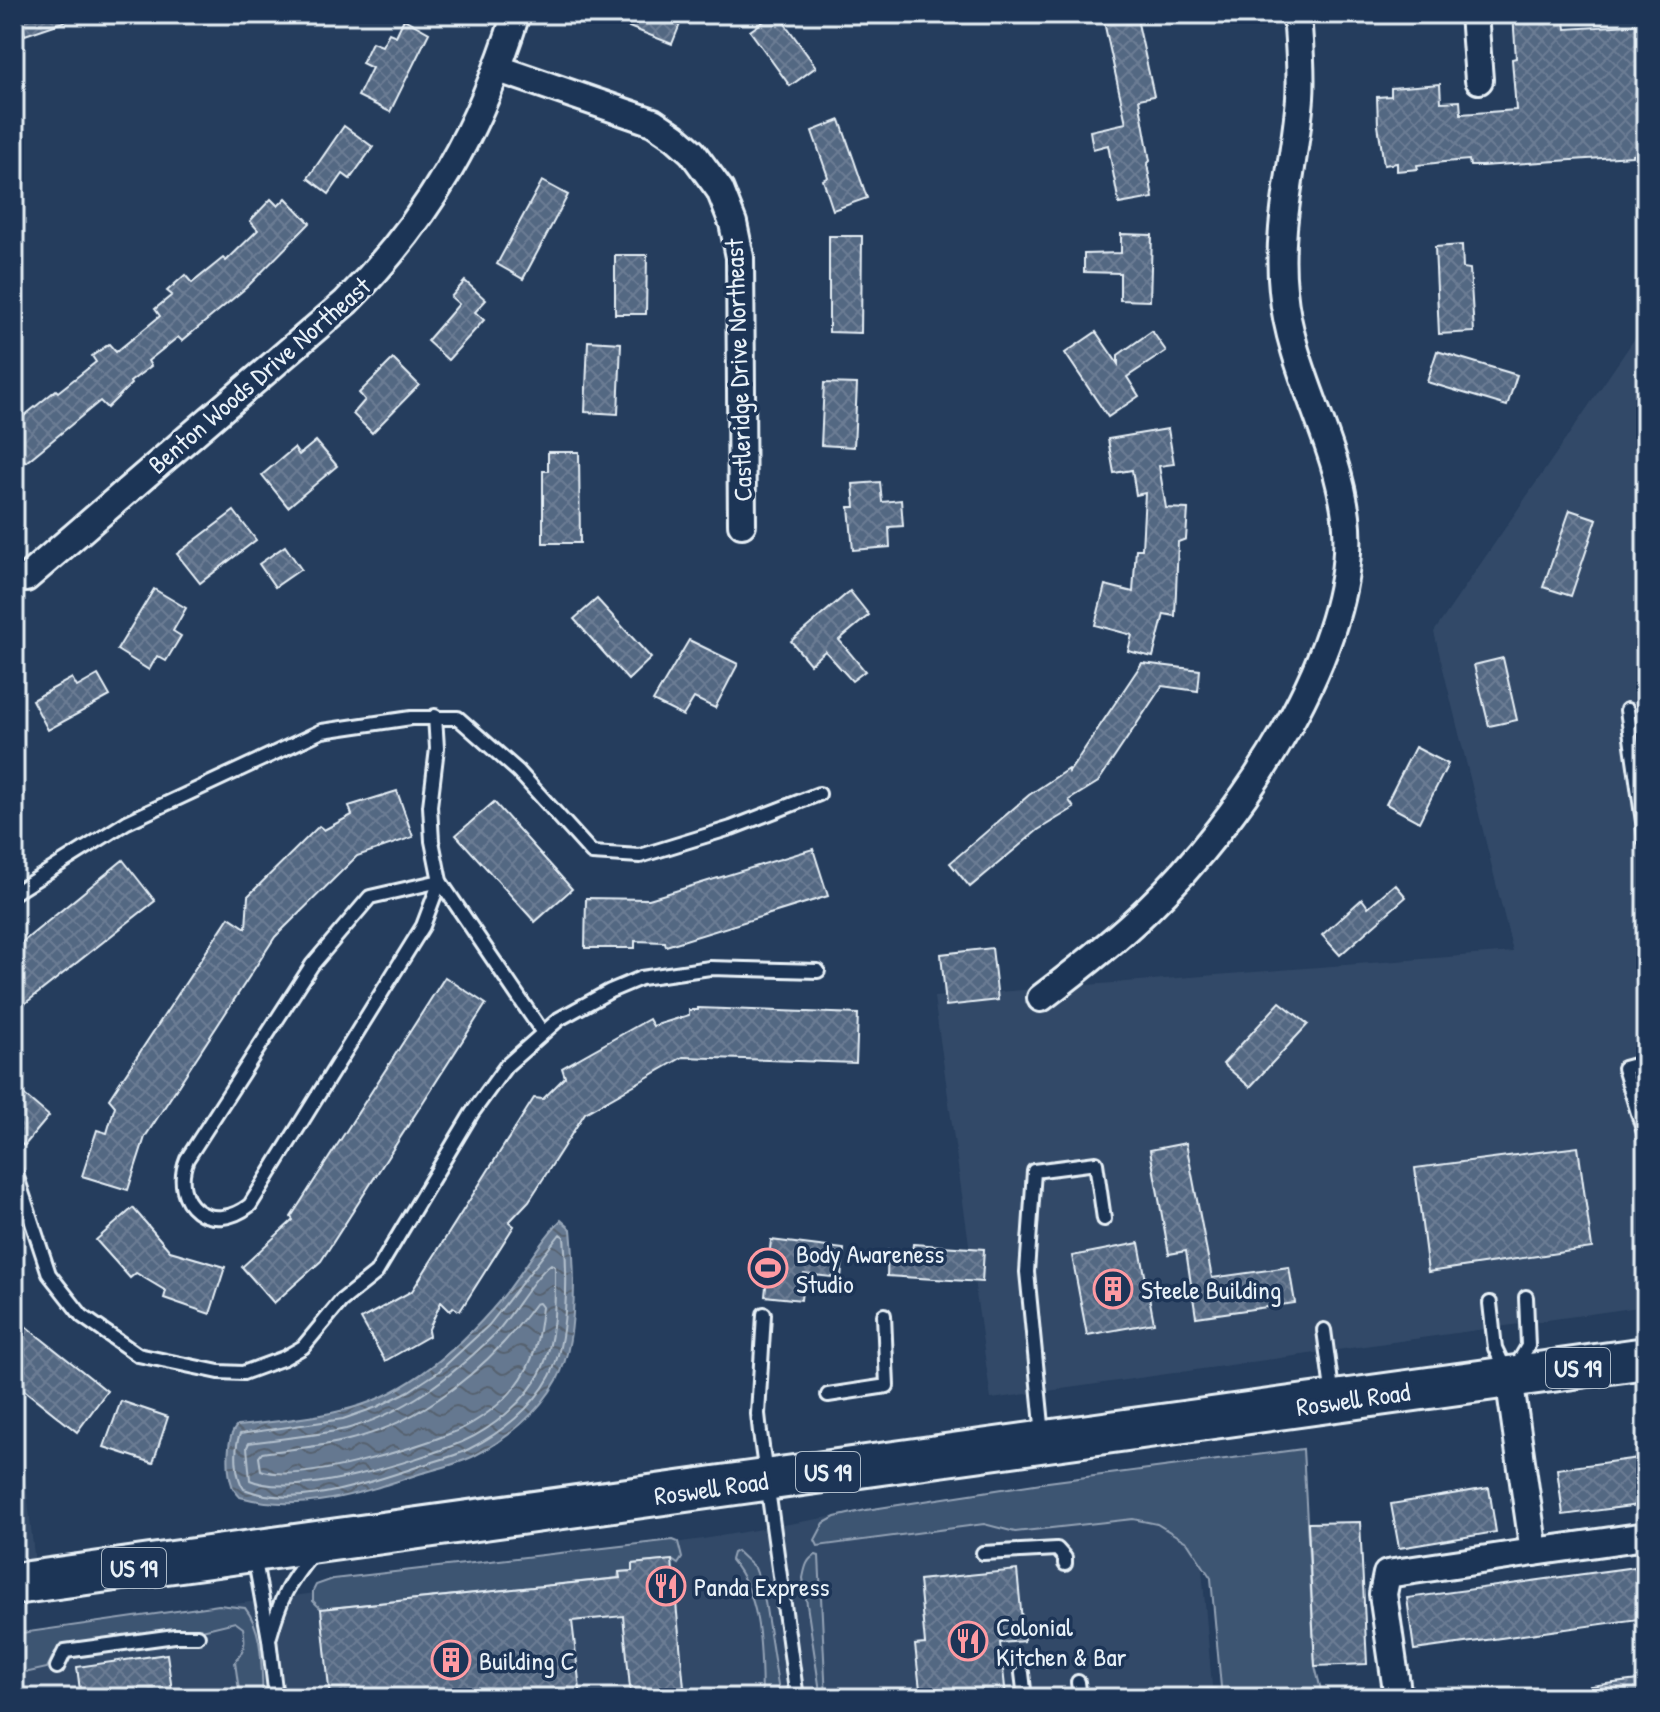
<svg xmlns="http://www.w3.org/2000/svg" width="1660" height="1712" font-family="'Patrick Hand',sans-serif">
	<style>
		.built { fill: #334a68 }
		.grass { fill: #3e5472; stroke: #93a2b5; stroke-width: 2 }
		.water { fill: url(#water-waves); stroke: #99a8ba; stroke-width: 2 }
		.lines { fill: none; stroke-linecap: round; stroke-linejoin: round }
		.shore { stroke: #b4c1ce; stroke-width: 2 }
		.building { fill: url(#building-cross-hatch); stroke: #e8f1f8; stroke-width: 2 }
		.lane-casing { stroke: #e8f1f8; stroke-width: 18 }
		.street-casing { stroke: #e8f1f8; stroke-width: 32 }
		.primary-casing { stroke: #e8f1f8; stroke-width: 46 }
		.lane { stroke: #1d3557; stroke-width: 12 }
		.street { stroke: #1d3557; stroke-width: 26 }
		.primary { stroke: #1d3557; stroke-width: 40 }
		.labels { text-anchor: middle; dominant-baseline: central; stroke-width: 7; stroke-linejoin: round; paint-order: stroke }
		.shield { fill: #1d3557; stroke: #abb9c8; stroke-width: 2 }
		.shield-label { font-size: 24px; font-weight: bold; fill: #e8f1f8 }
		.street-label { font-size: 26px; fill: #e8f1f8; stroke: #1d3557 }
		.poi-label { font-size: 26px; fill: #e8f1f8; stroke: #1d3557; text-anchor: start }
	</style>
	<defs>
		<pattern id="water-waves" width="16" height="10" patternUnits="userSpaceOnUse" patternTransform="scale(2)"><rect width="16" height="10" fill="#657890"/><path d="M0 5q4-4 8 0t8 0" fill="none" stroke="#576270"/></pattern>
		<pattern id="building-cross-hatch" width="8" height="8" patternUnits="userSpaceOnUse" patternTransform="scale(2)"><rect width="8" height="8" fill="#536782"/><path d="M0 0l8 8M0 8l8-8" fill="none" stroke="#6c7d94"/></pattern>
	</defs>
	<rect width="100%" height="100%" fill="#253d5d"/>
	<filter id="ink" filterUnits="userSpaceOnUse"><feTurbulence type="fractalNoise" baseFrequency=".0125" numOctaves="2"/><feDisplacementMap in="SourceGraphic" scale="16" xChannelSelector="R" yChannelSelector="G"/><feConvolveMatrix kernelMatrix="1 2 1 2 8 2 1 2 1" color-interpolation-filters="sRGB"/></filter>
	<g filter="url(#ink)">
		<g class="built">
			<polygon points="1646,322 1646,1306 991,1399 934,997 1513,952 1434,632"/>
			<polygon points="14,1429 21,1438 38,1591 14,1595"/>
			<polygon points="1193,1464 1213,1698 14,1698 14,1635 703,1539 940,1498"/>
		</g>
		<g class="grass">
			<polygon points="1303,1449 1315,1666 1323,1698 1222,1698 1211,1578 1188,1543 1157,1524 1133,1519 1015,1532 984,1524 818,1546 815,1540 824,1523 835,1517 866,1510 1048,1482"/>
			<polygon points="673,1540 678,1542 682,1558 678,1564 672,1560 632,1564 632,1571 619,1572 618,1578 321,1609 313,1601 313,1591 316,1585 333,1579"/>
			<path d="M 737,1551 L 755,1568 L 763,1589 L 780,1698 L 762,1698 C 761,1653 763,1597 731,1560 L 733,1553 Z"/>
			<path d="M 816,1555 L 819,1556 L 826,1698 L 821,1698 L 803,1578 C 805,1569 806,1559 816,1555 Z"/>
			<path d="M 219,1605 L 245,1608 C 264,1631 261,1669 263,1698 L 240,1698 L 235,1662 C 245,1649 246,1644 243,1628 L 235,1622 L 202,1630 L 64,1648 L 55,1652 L 47,1668 L 29,1672 L 14,1670 L 14,1634 Z"/>
		</g>
		<path class="water" d="M 561,1220 L 571,1229 C 575,1272 578,1341 557,1380 C 539,1413 505,1441 472,1457 C 455,1465 436,1469 419,1474 C 362,1493 300,1514 240,1497 C 237,1493 233,1490 232,1485 C 227,1471 226,1436 237,1426 C 271,1422 306,1419 340,1411 C 405,1397 460,1348 502,1298 C 523,1273 538,1243 561,1220 Z"/>
		<g class="lines">
			<g class="shore">
				<path d="M 560,1234 L 564,1237 C 568,1276 568,1341 550,1376 C 533,1408 501,1433 469,1449 C 454,1457 434,1461 417,1467 C 368,1483 294,1510 244,1489 C 235,1477 234,1447 240,1434 L 343,1419 L 377,1407 L 409,1391 L 438,1372 L 489,1325 Z"/>
				<path d="M 551,1264 L 555,1267 C 555,1301 556,1338 542,1369 C 528,1400 492,1429 462,1442 C 418,1460 293,1500 250,1480 L 247,1447 L 249,1443 C 281,1438 314,1436 346,1429 C 404,1414 452,1376 494,1335 C 512,1316 533,1277 551,1264 Z"/>
				<path d="M 539,1303 L 542,1307 C 539,1337 535,1362 515,1387 C 501,1405 478,1421 457,1431 C 417,1447 299,1485 261,1470 L 259,1457 L 262,1453 C 290,1449 320,1447 348,1440 C 423,1423 491,1365 535,1304 Z"/>
			</g>
		</g>
		<g class="building">
			<polygon points="17,14 78,14 78,17 25,35"/>
			<polygon points="596,14 684,14 672,44"/>
			<polygon points="774,14 778,14 816,67 790,86 750,31"/>
			<polygon points="1117,14 1136,14 1154,96 1139,99 1150,161 1147,164 1153,198 1119,204 1108,145 1093,149 1090,131 1126,123 1103,17"/>
			<polygon points="1513,14 1564,14 1566,29 1646,24 1646,153 1632,154 1632,156 1482,166 1470,166 1469,160 1444,162 1417,165 1418,169 1397,171 1397,163 1384,165 1378,125 1377,97 1391,96 1391,88 1440,84 1441,102 1460,101 1461,114 1516,110 1512,59 1516,58"/>
			<polygon points="404,19 429,33 390,112 358,96 372,68 362,63 372,42 382,46 389,33 396,36"/>
			<polygon points="840,120 867,198 833,210 823,180 828,177 812,131"/>
			<polygon points="344,126 373,147 350,179 343,174 329,194 308,178"/>
			<polygon points="542,181 568,195 523,279 497,264"/>
			<polygon points="286,198 310,223 247,287 182,341 178,337 148,361 151,366 130,382 131,384 107,408 100,401 26,462 14,447 14,424 56,390 58,392 96,362 92,356 109,344 116,352 160,316 155,309 172,295 167,291 185,275 192,283 223,258 226,261 258,230 250,221 271,199 278,206"/>
			<polygon points="1121,234 1152,235 1150,301 1120,300 1120,273 1084,272 1084,254 1121,253"/>
			<polygon points="829,236 862,236 861,333 829,332"/>
			<polygon points="1462,245 1463,268 1470,269 1474,332 1439,334 1435,247"/>
			<polygon points="615,255 647,255 646,314 615,314"/>
			<polygon points="465,281 486,300 475,312 484,320 448,360 427,341 459,304 451,297"/>
			<polygon points="1152,331 1166,351 1127,377 1139,396 1108,417 1065,353 1096,332 1118,364 1118,355"/>
			<polygon points="588,341 621,343 618,414 585,412"/>
			<polygon points="1437,351 1517,375 1507,406 1427,382"/>
			<polygon points="393,359 419,385 372,433 353,414 365,400 359,393"/>
			<polygon points="824,383 857,384 854,447 821,445"/>
			<polygon points="1168,429 1174,464 1159,466 1166,508 1188,509 1186,539 1178,542 1175,616 1164,614 1153,657 1128,651 1132,635 1095,625 1105,585 1133,592 1136,549 1142,549 1145,493 1136,495 1132,470 1114,473 1108,439"/>
			<polygon points="316,441 337,466 288,507 262,475 294,448 299,455"/>
			<polygon points="548,452 579,452 580,543 543,543 543,471 548,471"/>
			<polygon points="880,482 882,502 901,500 903,526 889,527 890,547 853,550 849,507 855,507 853,484"/>
			<polygon points="1570,510 1597,519 1571,596 1543,587"/>
			<polygon points="234,511 256,540 200,583 177,554"/>
			<polygon points="285,546 301,569 275,587 259,564"/>
			<polygon points="154,589 186,608 173,631 181,636 166,661 157,656 149,670 117,650"/>
			<polygon points="850,591 869,615 839,640 865,671 852,681 825,651 810,664 791,641"/>
			<polygon points="597,599 651,658 628,680 574,619"/>
			<polygon points="689,640 738,664 715,708 694,698 683,716 653,701"/>
			<polygon points="1503,658 1517,720 1489,726 1474,665"/>
			<polygon points="1142,663 1200,670 1198,691 1162,686 1098,782 1069,800 1074,808 1038,830 970,887 950,863 1029,795 1068,769 1069,772"/>
			<polygon points="98,675 110,696 48,730 32,700 72,678 77,687"/>
			<polygon points="1415,747 1448,764 1419,822 1386,804"/>
			<polygon points="397,791 413,837 357,856 275,937 145,1137 128,1190 82,1176 97,1130 107,1133 115,1106 109,1099 229,917 246,928 248,896 319,826 324,830 352,815 349,806"/>
			<polygon points="494,802 572,889 535,922 456,835"/>
			<polygon points="813,849 828,896 666,946 665,942 635,941 635,948 585,948 586,898 649,899"/>
			<polygon points="123,860 155,901 23,1005 14,993 14,949"/>
			<polygon points="1395,884 1406,897 1340,955 1322,935 1362,899 1368,907"/>
			<polygon points="992,948 998,1000 946,1006 941,954"/>
			<polygon points="445,977 486,1004 321,1261 274,1303 242,1267 293,1220 291,1217"/>
			<polygon points="1280,1002 1308,1024 1250,1087 1223,1064"/>
			<polygon points="698,1008 858,1014 856,1063 683,1057 585,1113 529,1201 509,1222 514,1226 460,1311 453,1307 450,1311 441,1302 428,1331 429,1336 385,1361 361,1319 412,1291 534,1098 543,1099 565,1077 562,1068 649,1019 653,1026 689,1015 689,1010 698,1010"/>
			<polygon points="14,1086 49,1116 24,1146 14,1138"/>
			<polygon points="1186,1143 1212,1278 1289,1267 1295,1303 1196,1317 1186,1251 1169,1254 1150,1150"/>
			<polygon points="1578,1147 1592,1248 1428,1272 1415,1168"/>
			<polygon points="133,1208 170,1251 225,1267 210,1314 164,1298 166,1291 136,1273 130,1278 96,1240"/>
			<polygon points="771,1240 844,1249 841,1278 804,1274 801,1300 765,1296"/>
			<polygon points="1139,1243 1154,1323 1087,1335 1072,1256"/>
			<polygon points="913,1244 984,1249 982,1282 887,1276 888,1250 912,1252"/>
			<polygon points="14,1317 107,1391 77,1432 14,1382"/>
			<polygon points="121,1401 168,1417 153,1463 104,1447"/>
			<polygon points="1646,1457 1646,1504 1563,1515 1557,1469"/>
			<polygon points="1489,1488 1496,1532 1399,1548 1391,1504"/>
			<polygon points="1360,1522 1367,1664 1315,1666 1308,1523"/>
			<polygon points="672,1560 685,1698 631,1698 623,1616 572,1621 581,1698 330,1698 321,1609 620,1578 619,1572 632,1571 632,1564"/>
			<polygon points="1643,1566 1646,1618 1414,1650 1407,1598"/>
			<polygon points="1017,1570 1024,1641 1000,1643 1006,1696 921,1698 915,1645 925,1644 919,1580"/>
			<polygon points="167,1654 173,1698 81,1698 77,1667"/>
			<polygon points="1646,1679 1646,1698 1591,1698 1590,1686"/>
		</g>
		<g class="lines">
			<g class="lane-casing">
				<g id="lane">
					<polyline points="1627,710 1646,843"/>
					<polyline points="435,716 437,748 430,806 432,841 440,881 543,1033"/>
					<path d="M 440,881 L 423,926 L 250,1205 C 211,1236 169,1204 187,1159 L 312,965 L 370,897 Z"/>
					<polyline points="14,893 127,822 322,731 411,718 458,718 518,771 592,853 640,856 731,828 819,794"/>
					<polyline points="1646,1062 1624,1068 1646,1139"/>
					<polyline points="14,1168 49,1274 82,1316 138,1355 219,1372 243,1373 284,1358 303,1347 341,1301 376,1273 472,1113 506,1066 559,1019 610,991 641,978 710,968 818,971"/>
					<polyline points="1490,1303 1495,1348 1506,1371"/>
					<polyline points="764,1314 758,1414 760,1432 797,1698"/>
					<polyline points="1324,1330 1333,1398"/>
					<polyline points="1515,1368 1528,1346 1526,1297"/>
					<polyline points="828,1395 887,1386 884,1315"/>
					<polyline points="1043,1435 1027,1272 1034,1171 1096,1163 1104,1219"/>
					<polyline points="983,1553 1057,1549 1065,1558 1065,1564"/>
					<polyline points="254,1555 269,1639 276,1698"/>
					<path d="M 270,1636 C 281,1597 287,1585 312,1554"/>
					<polyline points="57,1667 65,1651 175,1636 198,1636"/>
					<polyline points="1022,1673 1025,1698"/>
					<polyline points="1078,1682 1080,1698"/>
					<polyline points="1196,1698 1213,1697"/>
				</g>
			</g>
			<g class="street-casing">
				<g id="street">
					<polyline points="1474,14 1479,80"/>
					<polyline points="499,69 653,122 675,137 692,152 720,190 733,223 740,257 742,524"/>
					<path d="M 26,578 L 346,302 C 431,217 480,128 516,14"/>
					<path d="M 1041,998 C 1078,970 1114,942 1148,909 C 1237,824 1362,645 1346,516 C 1336,438 1290,370 1283,290 C 1276,226 1295,163 1300,98 C 1302,70 1299,42 1297,14"/>
					<polyline points="1534,1552 1646,1536"/>
					<polyline points="1398,1698 1383,1594 1387,1574 1534,1552 1509,1377"/>
				</g>
			</g>
			<g class="primary-casing">
				<polyline id="primary" points="14,1584 1646,1358"/>
			</g>
			<use href="#lane" class="lane"/>
			<use href="#street" class="street"/>
			<use href="#primary" class="primary"/>
		</g>
	</g>
	<defs>
		<g id="stadium-ring" transform="scale(2)"><circle r="9.5" fill="#1d3557" stroke="#ff9aa2" stroke-width="1.5"/><path d="M0-5a6.5 5 0 1 0 0 10a6.5 5 0 1 0 0-10ZM-3.5-1.8h7v3.6h-7Z" fill="#ff9aa2"/></g>
		<g id="building-ring" transform="scale(2)"><circle r="9.5" fill="#1d3557" stroke="#ff9aa2" stroke-width="1.5"/><path d="M-4-6H4V6H1V3H-1V6H-4ZM-2.5-4.3h1.7v1.8h-1.7ZM.8-4.3h1.7v1.8H.8ZM-2.5-1h1.7V.8h-1.7ZM.8-1h1.7V.8H.8Z" fill="#ff9aa2"/></g>
		<g id="restaurant-ring" transform="scale(2)"><circle r="9.5" fill="#1d3557" stroke="#ff9aa2" stroke-width="1.5"/><path d="M-5-6h1v4h1v-4h1v4h1v-4h1v5L-1.5 .5V6h-2V.5L-5-1ZM5-6V6H3V1.5H1.5Q1.5-4 5-6Z" fill="#ff9aa2"/></g>
	</defs>
	<g fill-rule="evenodd">
		<use href="#stadium-ring" x="768" y="1268"/>
		<use href="#building-ring" x="1113" y="1289"/>
		<use href="#restaurant-ring" x="666" y="1586"/>
		<use href="#restaurant-ring" x="968" y="1641"/>
		<use href="#building-ring" x="451" y="1660"/>
	</g>
	<g class="labels">
		<g class="shield">
			<rect x="1546" y="1348" width="64" height="40" rx="6"/>
			<rect x="796" y="1452" width="64" height="40" rx="6"/>
			<rect x="102" y="1548" width="64" height="40" rx="6"/>
		</g>
		<g class="shield-label">
			<text x="1578" y="1368">US 19</text>
			<text x="828" y="1472">US 19</text>
			<text x="134" y="1568">US 19</text>
		</g>
		<g class="street-label">
			<text transform="translate(738 370) rotate(-92)">Castleridge Drive Northeast</text>
			<text transform="translate(259 375) rotate(-41)">Benton Woods Drive Northeast</text>
			<text transform="translate(1353 1399) rotate(-8)">Roswell Road</text>
			<text transform="translate(711 1488) rotate(-8)">Roswell Road</text>
		</g>
		<g class="poi-label">
			<text x="796" y="1253">Body Awareness<tspan x="796" dy="30">Studio</tspan></text>
			<text x="1141" y="1289">Steele Building</text>
			<text x="694" y="1586">Panda Express</text>
			<text x="996" y="1626">Colonial<tspan x="996" dy="30">Kitchen &amp; Bar</tspan></text>
			<text x="479" y="1660">Building C</text>
		</g>
	</g>
	<rect width="1660" height="1712" fill="none" stroke="#1d3557" stroke-width="48"/>
	<rect x="24" y="24" width="1612" height="1664" fill="none" stroke="#e8f1f8" stroke-width="3" filter="url(#ink)"/>
</svg>
